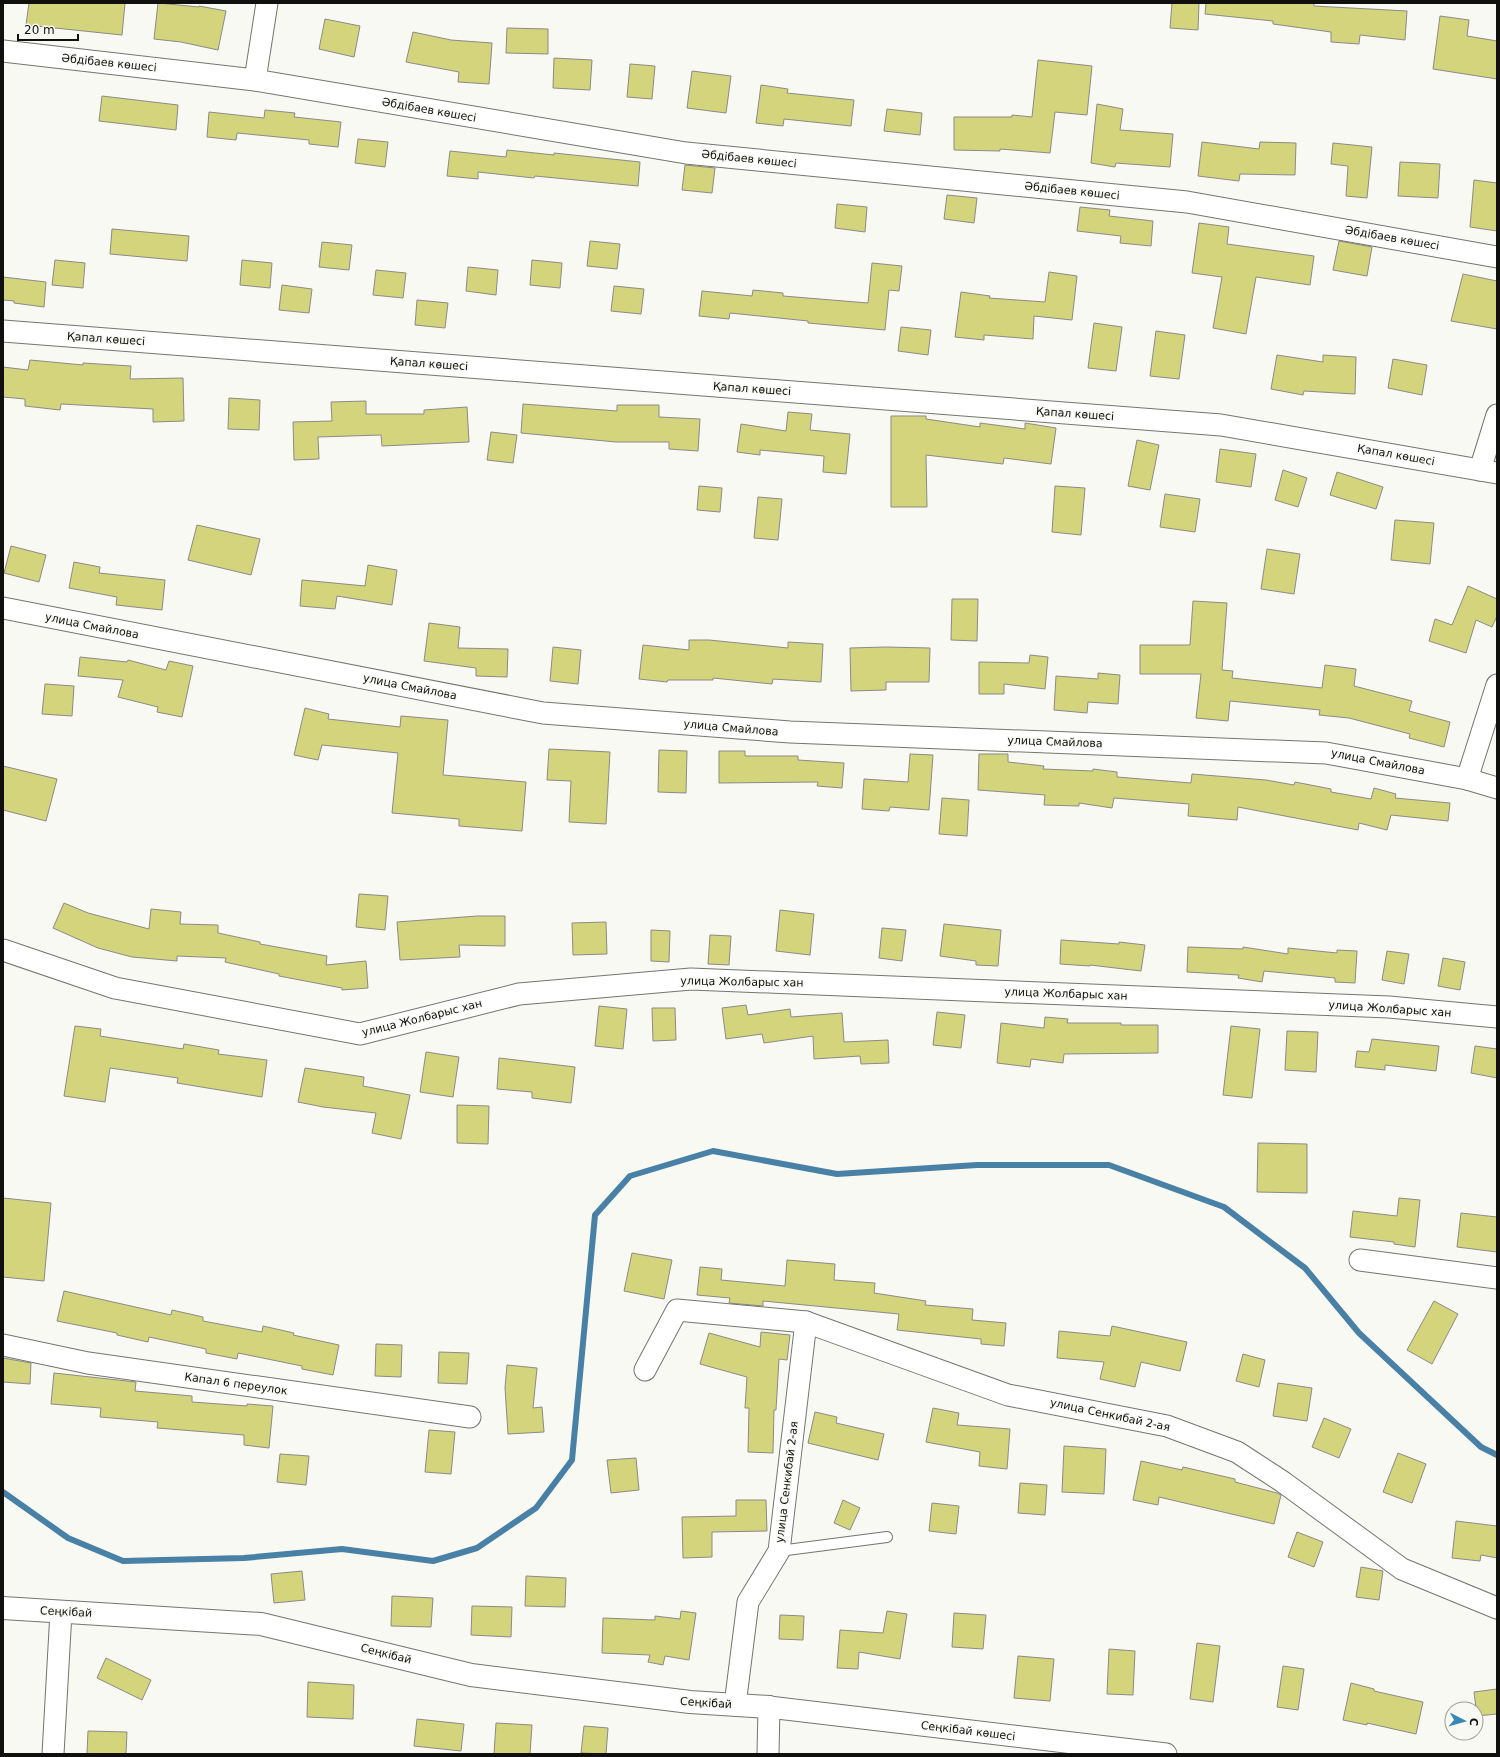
<svg xmlns="http://www.w3.org/2000/svg" width="1500" height="1757" font-family="'DejaVu Sans',sans-serif">
	<style>
		.lines { fill: none; stroke-linecap: round; stroke-linejoin: round }
		.stream { stroke: #4980a5; stroke-width: 6 }
		.building { fill: #d4d47d; stroke: #8b8b86 }
		.service-casing { stroke: #757570; stroke-width: 12 }
		.minor-casing { stroke: #757570; stroke-width: 23 }
		.tertiary-casing { stroke: #757570; stroke-width: 24 }
		.service { stroke: #fff; stroke-width: 10 }
		.minor { stroke: #fff; stroke-width: 21 }
		.tertiary { stroke: #fff; stroke-width: 22 }
		.labels { text-anchor: middle; dominant-baseline: central; stroke-width: 3; stroke-linejoin: round; paint-order: stroke }
		.street-label { font-size: 11px; fill: #10100f; stroke: #f9f9f4 }
	</style>
	<rect width="100%" height="100%" fill="#f9f9f4"/>
	<g class="lines">
		<polyline class="stream" points="3,1492 68,1538 123,1561 244,1558 342,1549 433,1561 477,1548 536,1508 572,1460 595,1215 630,1176 713,1151 837,1174 977,1165 1109,1165 1224,1207 1305,1268 1359,1333 1481,1447 1497,1455"/>
	</g>
	<g class="building">
		<polygon points="29,3 125,3 122,35 26,25"/>
		<polygon points="158,3 199,7 199,6 226,11 218,50 181,42 154,39"/>
		<polygon points="1172,3 1199,3 1198,30 1170,28"/>
		<polygon points="1206,3 1314,3 1314,6 1407,11 1405,40 1360,35 1359,44 1331,42 1331,32 1273,24 1273,21 1205,14"/>
		<polygon points="1440,16 1469,20 1467,36 1497,41 1497,79 1433,69"/>
		<polygon points="325,19 360,26 354,57 319,49"/>
		<polygon points="507,28 548,29 548,54 506,53"/>
		<polygon points="413,32 451,40 492,43 489,84 458,82 459,72 406,62"/>
		<polygon points="554,58 592,60 590,90 553,88"/>
		<polygon points="1038,60 1092,66 1087,115 1055,112 1050,153 1000,149 1000,151 954,150 954,117 1012,117 1012,115 1032,117"/>
		<polygon points="630,64 655,66 652,99 627,97"/>
		<polygon points="692,71 731,76 726,113 687,108"/>
		<polygon points="761,85 788,89 787,93 854,100 851,126 784,119 783,126 756,123"/>
		<polygon points="102,96 178,105 176,130 99,121"/>
		<polygon points="1097,104 1123,109 1120,130 1173,134 1170,167 1116,163 1115,167 1091,163"/>
		<polygon points="887,109 922,113 920,135 884,131"/>
		<polygon points="265,110 295,113 294,117 341,122 338,147 309,144 309,140 237,133 236,140 207,137 209,112 264,118"/>
		<polygon points="358,139 388,142 385,167 355,163"/>
		<polygon points="1202,142 1259,149 1260,142 1296,143 1295,175 1240,174 1239,181 1198,176"/>
		<polygon points="1333,143 1372,147 1367,198 1346,196 1348,166 1331,164"/>
		<polygon points="507,150 554,155 554,153 640,162 638,186 535,176 534,178 478,172 478,179 447,176 450,151 506,157"/>
		<polygon points="1400,162 1440,164 1438,198 1398,196"/>
		<polygon points="685,165 715,168 712,193 682,190"/>
		<polygon points="1474,180 1497,183 1497,231 1470,227"/>
		<polygon points="947,195 977,198 974,223 944,219"/>
		<polygon points="837,204 867,207 865,232 835,228"/>
		<polygon points="1080,207 1110,210 1109,216 1153,221 1151,246 1120,243 1121,236 1077,231"/>
		<polygon points="1199,223 1229,227 1227,244 1314,256 1310,285 1256,277 1246,334 1213,328 1222,277 1192,273"/>
		<polygon points="112,229 189,236 187,261 110,254"/>
		<polygon points="590,241 620,244 617,269 587,266"/>
		<polygon points="1339,241 1372,247 1367,276 1333,270"/>
		<polygon points="322,242 352,245 349,270 319,267"/>
		<polygon points="55,260 85,263 83,288 52,285"/>
		<polygon points="242,260 272,263 270,288 240,285"/>
		<polygon points="532,260 562,263 560,288 530,285"/>
		<polygon points="872,263 902,266 899,291 889,290 885,330 808,323 808,321 730,313 729,319 699,316 702,291 752,296 753,290 783,293 783,296 868,303"/>
		<polygon points="468,267 498,270 496,295 466,291"/>
		<polygon points="376,270 406,273 403,298 373,295"/>
		<polygon points="1049,272 1077,276 1072,320 1034,316 1033,339 984,335 984,340 955,337 961,292 990,296 989,298 1045,302"/>
		<polygon points="1463,274 1497,281 1497,329 1451,321"/>
		<polygon points="3,277 46,282 44,307 14,303 14,301 3,300"/>
		<polygon points="282,285 312,289 309,313 279,310"/>
		<polygon points="614,286 644,289 641,314 611,311"/>
		<polygon points="417,300 448,303 445,328 415,325"/>
		<polygon points="1094,323 1122,327 1116,371 1088,368"/>
		<polygon points="901,327 931,330 928,355 898,351"/>
		<polygon points="1156,331 1185,335 1179,379 1150,376"/>
		<polygon points="1277,355 1323,362 1323,355 1356,357 1355,394 1304,391 1303,395 1271,389"/>
		<polygon points="1393,359 1427,365 1422,395 1388,388"/>
		<polygon points="30,360 83,365 83,363 131,366 130,379 183,378 184,421 153,422 153,409 61,404 60,410 25,406 25,399 3,397 3,367 28,370"/>
		<polygon points="229,398 260,400 259,430 228,429"/>
		<polygon points="366,401 366,414 424,414 424,410 467,407 469,442 382,446 381,435 318,437 319,459 294,460 293,422 332,421 331,402"/>
		<polygon points="523,404 617,411 617,405 659,405 659,417 700,419 698,451 669,449 669,442 616,442 521,433"/>
		<polygon points="788,412 812,414 810,430 850,434 846,474 823,472 824,456 760,450 760,455 737,452 741,424 786,431"/>
		<polygon points="891,416 926,416 926,419 980,427 980,423 1025,429 1025,423 1056,428 1051,464 1004,458 1003,464 926,455 927,507 891,507"/>
		<polygon points="491,432 517,435 513,463 487,460"/>
		<polygon points="1137,440 1159,445 1150,490 1128,486"/>
		<polygon points="1220,449 1256,454 1251,487 1216,482"/>
		<polygon points="1283,470 1307,478 1298,507 1275,500"/>
		<polygon points="1337,472 1383,487 1376,509 1330,495"/>
		<polygon points="699,486 722,488 720,512 697,510"/>
		<polygon points="1055,486 1085,488 1081,535 1052,532"/>
		<polygon points="1165,494 1200,499 1195,532 1160,527"/>
		<polygon points="758,497 782,499 778,540 754,538"/>
		<polygon points="1395,520 1434,523 1430,564 1391,560"/>
		<polygon points="197,525 260,539 251,575 188,560"/>
		<polygon points="11,546 46,555 39,582 4,573"/>
		<polygon points="1267,549 1300,554 1294,594 1261,589"/>
		<polygon points="74,562 100,567 99,573 165,580 162,610 116,605 117,597 69,588"/>
		<polygon points="368,565 397,570 392,605 337,596 335,609 300,606 302,580 365,586"/>
		<polygon points="1468,586 1497,599 1497,616 1492,627 1476,620 1466,653 1429,641 1435,619 1452,625"/>
		<polygon points="952,599 978,599 977,641 951,640"/>
		<polygon points="1193,601 1227,603 1222,670 1233,671 1232,678 1322,688 1325,665 1356,669 1354,686 1412,701 1409,711 1450,722 1444,747 1409,738 1410,734 1349,718 1319,715 1320,710 1230,701 1228,721 1196,718 1201,674 1140,674 1140,645 1190,645"/>
		<polygon points="429,623 460,627 458,648 508,649 507,677 476,676 476,668 424,661"/>
		<polygon points="689,640 709,640 788,648 788,642 823,644 821,682 773,679 772,684 713,678 713,680 668,680 667,682 639,679 643,645 689,650"/>
		<polygon points="553,647 581,650 578,684 550,681"/>
		<polygon points="885,647 930,648 929,682 886,682 886,690 851,691 850,648"/>
		<polygon points="1030,655 1048,657 1045,689 1004,684 1004,694 979,694 979,662 1029,663"/>
		<polygon points="80,657 127,662 128,660 166,670 169,661 193,666 182,717 157,712 158,707 118,697 123,680 78,676"/>
		<polygon points="1098,673 1120,675 1118,704 1088,702 1087,713 1054,710 1056,676 1098,679"/>
		<polygon points="45,684 74,686 72,716 42,714"/>
		<polygon points="305,708 329,714 328,719 400,727 401,716 448,720 443,775 526,782 522,831 459,826 459,819 392,813 398,753 322,745 318,760 294,755"/>
		<polygon points="549,749 610,752 606,824 569,822 571,781 547,780"/>
		<polygon points="659,750 687,751 686,793 658,792"/>
		<polygon points="719,751 745,751 745,756 798,756 798,760 844,763 842,788 817,786 818,782 719,783"/>
		<polygon points="910,754 933,755 929,810 890,807 889,811 862,809 864,779 908,782"/>
		<polygon points="979,754 1008,754 1008,762 1044,766 1043,769 1093,771 1093,769 1117,772 1117,777 1191,783 1192,774 1266,780 1294,785 1295,782 1331,789 1331,792 1371,799 1374,788 1396,794 1395,798 1450,803 1448,821 1391,815 1387,830 1359,823 1358,830 1238,807 1237,820 1188,816 1189,804 1114,798 1112,808 1079,803 1079,806 1044,805 1045,795 978,790"/>
		<polygon points="3,766 57,779 46,821 3,810"/>
		<polygon points="942,798 969,800 967,836 939,834"/>
		<polygon points="359,894 388,896 385,930 356,927"/>
		<polygon points="64,903 88,913 149,929 151,909 181,912 180,924 218,925 218,933 260,942 260,944 327,956 326,965 366,961 368,988 342,990 342,988 279,976 279,974 225,962 226,958 177,956 177,961 132,957 98,948 53,928"/>
		<polygon points="780,910 814,914 810,955 776,951"/>
		<polygon points="477,916 505,916 505,946 459,945 460,957 400,960 397,922"/>
		<polygon points="606,922 607,954 573,955 572,923"/>
		<polygon points="944,924 1001,930 998,966 976,965 976,961 940,956"/>
		<polygon points="882,928 906,930 902,961 879,958"/>
		<polygon points="651,930 670,931 669,962 651,961"/>
		<polygon points="710,935 731,936 729,965 708,964"/>
		<polygon points="1061,940 1119,944 1119,942 1145,945 1141,971 1090,965 1090,966 1060,964"/>
		<polygon points="1188,947 1243,949 1243,947 1288,954 1288,948 1337,953 1337,950 1357,951 1355,983 1335,982 1335,978 1264,971 1262,982 1238,978 1239,975 1187,972"/>
		<polygon points="1387,951 1409,954 1404,984 1382,980"/>
		<polygon points="1443,958 1465,962 1460,990 1438,986"/>
		<polygon points="746,1005 748,1015 790,1009 791,1017 842,1013 844,1042 888,1040 889,1063 861,1064 860,1056 814,1059 813,1036 764,1043 762,1034 726,1039 722,1008"/>
		<polygon points="599,1006 627,1009 623,1049 595,1046"/>
		<polygon points="652,1008 675,1008 676,1040 653,1041"/>
		<polygon points="937,1012 965,1015 961,1048 933,1045"/>
		<polygon points="1045,1017 1068,1019 1067,1023 1121,1023 1121,1025 1158,1025 1158,1053 1064,1054 1063,1063 1031,1059 1030,1067 997,1063 1001,1023 1044,1028"/>
		<polygon points="75,1026 101,1029 100,1036 183,1049 184,1044 219,1050 218,1054 267,1060 262,1097 177,1083 178,1078 110,1068 105,1102 64,1096"/>
		<polygon points="1231,1026 1260,1029 1252,1098 1223,1095"/>
		<polygon points="1287,1031 1318,1032 1316,1072 1285,1070"/>
		<polygon points="1372,1039 1439,1046 1436,1071 1385,1065 1385,1070 1355,1067 1357,1051 1369,1052"/>
		<polygon points="1475,1046 1497,1049 1497,1078 1471,1073"/>
		<polygon points="426,1052 459,1057 453,1097 420,1092"/>
		<polygon points="499,1058 575,1067 571,1103 532,1098 532,1092 497,1089"/>
		<polygon points="305,1068 364,1077 363,1086 410,1095 401,1139 372,1133 376,1113 323,1107 298,1102"/>
		<polygon points="457,1105 489,1106 488,1144 457,1143"/>
		<polygon points="1258,1143 1307,1144 1307,1193 1257,1192"/>
		<polygon points="3,1198 51,1203 44,1281 3,1277"/>
		<polygon points="1399,1198 1420,1200 1415,1247 1394,1244 1394,1242 1350,1237 1353,1211 1397,1216"/>
		<polygon points="1461,1213 1497,1217 1497,1252 1457,1247"/>
		<polygon points="632,1253 672,1260 664,1299 624,1291"/>
		<polygon points="787,1260 835,1264 834,1280 875,1283 874,1293 926,1301 925,1305 973,1309 972,1320 1006,1323 1004,1346 981,1344 981,1339 897,1330 899,1314 763,1301 763,1306 729,1303 730,1298 697,1295 700,1267 722,1269 721,1280 785,1286"/>
		<polygon points="64,1291 171,1315 172,1310 203,1317 203,1321 262,1332 263,1326 294,1333 293,1335 339,1345 333,1375 302,1369 302,1366 238,1353 237,1359 206,1353 206,1349 149,1337 148,1342 117,1335 117,1333 57,1321"/>
		<polygon points="1434,1301 1458,1314 1432,1364 1407,1350"/>
		<polygon points="1112,1326 1187,1342 1180,1371 1141,1362 1135,1387 1100,1379 1104,1362 1057,1358 1059,1331 1110,1336"/>
		<polygon points="761,1332 790,1335 787,1360 779,1359 776,1410 774,1410 773,1453 748,1452 749,1408 745,1408 747,1377 700,1364 709,1333 760,1347"/>
		<polygon points="376,1344 402,1345 401,1377 375,1376"/>
		<polygon points="439,1352 469,1353 467,1384 438,1383"/>
		<polygon points="1243,1354 1265,1360 1259,1387 1236,1381"/>
		<polygon points="3,1358 31,1363 30,1384 3,1382"/>
		<polygon points="507,1365 537,1368 533,1408 542,1407 544,1432 508,1434 505,1388"/>
		<polygon points="54,1373 136,1382 135,1391 192,1396 192,1402 247,1406 247,1404 273,1406 269,1448 244,1445 244,1435 157,1428 158,1422 100,1417 101,1408 51,1404"/>
		<polygon points="1278,1383 1312,1388 1307,1421 1273,1416"/>
		<polygon points="933,1408 959,1413 957,1425 1010,1429 1007,1469 979,1466 980,1452 926,1442"/>
		<polygon points="815,1412 837,1417 836,1423 884,1434 878,1460 808,1443"/>
		<polygon points="1324,1418 1351,1429 1339,1458 1312,1447"/>
		<polygon points="429,1430 455,1432 451,1474 425,1472"/>
		<polygon points="1064,1446 1106,1449 1104,1494 1062,1492"/>
		<polygon points="1398,1453 1426,1464 1412,1503 1383,1492"/>
		<polygon points="280,1454 309,1456 306,1485 277,1482"/>
		<polygon points="636,1458 639,1490 611,1493 607,1460"/>
		<polygon points="1141,1461 1182,1470 1183,1467 1235,1479 1235,1482 1277,1493 1281,1495 1274,1524 1159,1497 1158,1505 1133,1500"/>
		<polygon points="1020,1483 1047,1485 1045,1515 1018,1513"/>
		<polygon points="736,1500 766,1500 767,1531 712,1532 712,1557 683,1558 682,1517 736,1516"/>
		<polygon points="843,1500 860,1508 850,1530 834,1523"/>
		<polygon points="932,1503 959,1506 956,1534 929,1531"/>
		<polygon points="1456,1521 1497,1526 1497,1558 1481,1555 1480,1561 1452,1558"/>
		<polygon points="1297,1532 1323,1542 1314,1567 1288,1557"/>
		<polygon points="1361,1567 1383,1571 1379,1600 1356,1597"/>
		<polygon points="302,1571 305,1600 274,1603 271,1574"/>
		<polygon points="526,1576 566,1578 565,1607 525,1606"/>
		<polygon points="392,1596 433,1598 431,1627 391,1626"/>
		<polygon points="472,1606 512,1607 511,1637 471,1635"/>
		<polygon points="681,1611 696,1613 689,1660 665,1656 663,1665 648,1662 650,1655 602,1653 603,1618 655,1620 655,1616 680,1619"/>
		<polygon points="887,1611 907,1614 900,1659 859,1652 858,1669 837,1668 840,1630 883,1633"/>
		<polygon points="954,1613 986,1615 983,1649 952,1647"/>
		<polygon points="780,1615 804,1616 803,1640 779,1639"/>
		<polygon points="1197,1643 1220,1646 1213,1702 1190,1699"/>
		<polygon points="1109,1649 1135,1651 1133,1695 1107,1694"/>
		<polygon points="1018,1656 1054,1659 1050,1701 1014,1698"/>
		<polygon points="106,1658 151,1680 142,1700 97,1678"/>
		<polygon points="1283,1666 1304,1669 1298,1710 1277,1707"/>
		<polygon points="308,1682 354,1685 353,1719 307,1717"/>
		<polygon points="1351,1683 1374,1689 1374,1691 1423,1702 1416,1734 1367,1723 1367,1725 1343,1720"/>
		<polygon points="1497,1689 1497,1714 1477,1716 1474,1692"/>
		<polygon points="417,1719 464,1724 461,1751 414,1746"/>
		<polygon points="496,1723 532,1725 530,1754 494,1754"/>
		<polygon points="584,1726 608,1728 606,1754 581,1753"/>
		<polygon points="88,1731 127,1732 126,1754 87,1754"/>
	</g>
	<g class="lines">
		<g class="service-casing">
			<polyline id="service" points="779,1551 887,1537"/>
		</g>
		<g class="minor-casing">
			<g id="minor">
				<polyline points="3,51 255,80 686,153 1187,202 1497,257"/>
				<polyline points="255,80 267,3"/>
				<polyline points="3,331 1221,425 1497,473"/>
				<polyline points="1480,470 1497,415"/>
				<polyline points="3,608 543,713 790,732 1326,753 1467,779 1497,788"/>
				<polyline points="1467,779 1497,685"/>
				<polyline points="3,950 115,988 360,1034 519,994 691,979 1389,1007 1497,1017"/>
				<polyline points="1360,1260 1497,1278"/>
				<polyline points="3,1345 88,1363 470,1417"/>
				<polyline points="645,1370 677,1310 806,1322 1008,1395 1167,1426 1237,1452 1283,1482 1402,1569 1497,1608"/>
				<polyline points="735,1705 748,1602 779,1551 806,1322"/>
				<polyline points="53,1754 61,1612"/>
				<polyline points="768,1754 769,1707 1166,1754"/>
			</g>
		</g>
		<g class="tertiary-casing">
			<polyline id="tertiary" points="3,1608 261,1624 471,1675 690,1702 769,1707"/>
		</g>
		<use href="#service" class="service"/>
		<use href="#minor" class="minor"/>
		<use href="#tertiary" class="tertiary"/>
	</g>
	<g class="labels">
		<g class="street-label">
			<text transform="translate(109 63) rotate(6)">Әбдібаев көшесі</text>
			<text transform="translate(429 110) rotate(10)">Әбдібаев көшесі</text>
			<text transform="translate(749 159) rotate(6)">Әбдібаев көшесі</text>
			<text transform="translate(1072 191) rotate(6)">Әбдібаев көшесі</text>
			<text transform="translate(1392 238) rotate(10)">Әбдібаев көшесі</text>
			<text transform="translate(106 339) rotate(4)">Қапал көшесі</text>
			<text transform="translate(429 364) rotate(4)">Қапал көшесі</text>
			<text transform="translate(752 389) rotate(4)">Қапал көшесі</text>
			<text transform="translate(1075 414) rotate(4)">Қапал көшесі</text>
			<text transform="translate(1396 455) rotate(10)">Қапал көшесі</text>
			<text transform="translate(92 626) rotate(11)">улица Смайлова</text>
			<text transform="translate(410 687) rotate(11)">улица Смайлова</text>
			<text transform="translate(731 728) rotate(5)">улица Смайлова</text>
			<text transform="translate(1055 742) rotate(2)">улица Смайлова</text>
			<text transform="translate(1378 762) rotate(11)">улица Смайлова</text>
			<text transform="translate(742 982) rotate(1)">улица Жолбарыс хан</text>
			<text transform="translate(1066 994) rotate(2)">улица Жолбарыс хан</text>
			<text transform="translate(1390 1009) rotate(4)">улица Жолбарыс хан</text>
			<text transform="translate(422 1018) rotate(-14)">улица Жолбарыс хан</text>
			<text transform="translate(236 1384) rotate(8)">Капал 6 переулок</text>
			<text transform="translate(1110 1415) rotate(12)">улица Сенкибай 2-ая</text>
			<text transform="translate(787 1482) rotate(-83)">улица Сенкибай 2-ая</text>
			<text transform="translate(66 1612) rotate(3)">Сеңкібай</text>
			<text transform="translate(386 1654) rotate(14)">Сеңкібай</text>
			<text transform="translate(706 1703) rotate(4)">Сеңкібай</text>
			<text transform="translate(968 1731) rotate(7)">Сеңкібай көшесі</text>
		</g>
	</g>
	<rect width="1500" height="1757" fill="none" stroke="#10100f" stroke-width="8"/>
	<g transform="translate(1464 1721) rotate(96)"><circle r="19" fill="#f9f9f4" stroke="#9c9c98"/>
	<path d="M0-3L7 15L0 10L-7 15Z" fill="#3887b9"/>
	<text y="-6" font-size="11" font-weight="bold" text-anchor="middle" fill="#10100f">С</text>
	</g>
	<path d="M18 34v6h60v-6" fill="none" stroke="#10100f" stroke-width="2"/>
	<text x="24" y="34" font-size="12" fill="#10100f" stroke="#f9f9f4" stroke-width="3" paint-order="stroke">20 m</text>
</svg>
